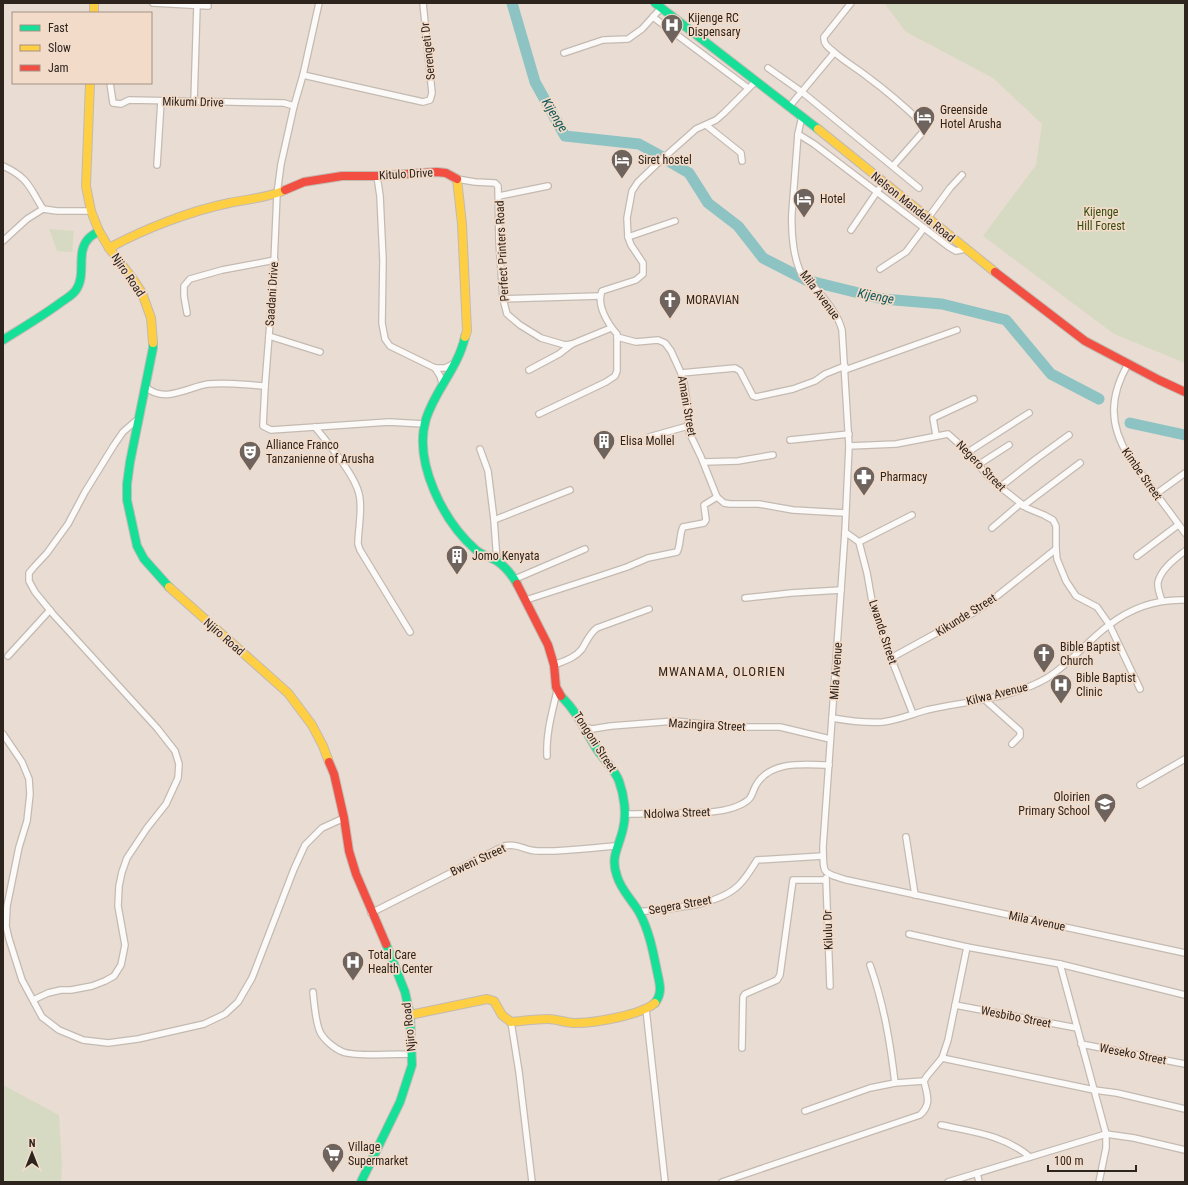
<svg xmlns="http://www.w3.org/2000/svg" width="1188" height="1185" font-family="'Roboto Condensed',sans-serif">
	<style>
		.green { fill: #d7dac2 }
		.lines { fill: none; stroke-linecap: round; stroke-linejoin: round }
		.river { stroke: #8dc3c3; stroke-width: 11 }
		.street-casing { stroke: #c3bab2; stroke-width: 8 }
		.fast-casing { stroke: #c3bab2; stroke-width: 10 }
		.slow-casing { stroke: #c3bab2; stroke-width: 10 }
		.jam-casing { stroke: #c3bab2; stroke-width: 10 }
		.street { stroke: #fcfaf8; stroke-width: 5.5 }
		.fast { stroke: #16e098; stroke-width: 8 }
		.slow { stroke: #ffcf43; stroke-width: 8 }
		.jam { stroke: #f24e42; stroke-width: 8 }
		.labels { text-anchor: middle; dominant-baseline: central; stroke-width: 3.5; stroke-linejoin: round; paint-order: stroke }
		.poi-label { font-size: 12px; fill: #2d241e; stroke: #f2dbc9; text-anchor: start }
		.street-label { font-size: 12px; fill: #2d241e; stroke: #f2dbc9 }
		.park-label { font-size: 12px; fill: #374c0f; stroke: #f2dbc9 }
		.water-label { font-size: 13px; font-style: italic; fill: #11595c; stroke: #f2dbc9 }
		.neighbourhood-label { font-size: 13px; letter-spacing: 1px; fill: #2d241e; stroke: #f2dbc9 }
	</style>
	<rect width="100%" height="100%" fill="#e9dcd2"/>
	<g class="green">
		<polygon points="884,3 1185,3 1185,363 1114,334 983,236 1036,165 1042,124 993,78 906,32"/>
		<polygon points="49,229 74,231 72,252 57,251"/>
		<polygon points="3,1085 59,1115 62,1164 61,1182 3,1182"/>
	</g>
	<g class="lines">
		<g class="river">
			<polyline points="512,3 535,82 565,136 639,144 661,156"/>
			<polyline points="670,162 689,173 708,203 738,226 763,258 806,280 883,299 942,304 1006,320 1051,374 1099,399"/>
			<polyline points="1130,423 1185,435"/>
		</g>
		<g class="street-casing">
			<g id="street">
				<polyline points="153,3 208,6"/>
				<polyline points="319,3 303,75 294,106 281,164 277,194 273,285 265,386 263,426 271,430 389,422 424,424"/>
				<path d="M 851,3 L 824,37 C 823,44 829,48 834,52 C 845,62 858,69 869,78 C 888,92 905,107 922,123 L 923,130 L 922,133 L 893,166"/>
				<polyline points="653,17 748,88"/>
				<polyline points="564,53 603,40 628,39 642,29 661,8"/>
				<polyline points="768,68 802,92 919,188"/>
				<polyline points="303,75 423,102 430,100 432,93 423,3"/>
				<path d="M 756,81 L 724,113 L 716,120 L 696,129 L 660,161 L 638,182 L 632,191 L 627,218 L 628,237 L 631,245 L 643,263 L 643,274 L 636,280 L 602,291 C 596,305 608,324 617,334 L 617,337 L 636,342 L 658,340 L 665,343 L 671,351 L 681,373 L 684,383 L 688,409 L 688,426 L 690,434 L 701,457 L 717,497 L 724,503 L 730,504 L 759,504 L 793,510 L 845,513"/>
				<polyline points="110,83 113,103 121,104 129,100 284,103 294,106"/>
				<polyline points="194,102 197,5"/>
				<polyline points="789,107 834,53"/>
				<path d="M 802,116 L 798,134 L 792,212 C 791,232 793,265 806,281 C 810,284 814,287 818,291 C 828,303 838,315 842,330 L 849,446 L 845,532 L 823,847 C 824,874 820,872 847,880 L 1185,953"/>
				<polyline points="706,125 741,153 742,161"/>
				<polyline points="798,134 814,144 949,247 956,251 965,249"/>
				<polyline points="157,165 161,101"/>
				<path d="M 3,166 C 29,178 29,187 43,209 L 57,211 L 91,211"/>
				<polyline points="377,176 380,196 383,260 382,323 385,339 390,346 435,368 445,368 455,363"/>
				<polyline points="457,179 475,182 495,183 498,186 499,242 503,299 507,314 520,325 541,338 565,345 572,344 611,328"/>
				<polyline points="499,196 548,186"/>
				<polyline points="928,218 950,188 962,175"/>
				<polyline points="851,230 883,183"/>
				<polyline points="628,237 675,221"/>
				<polyline points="3,241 27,219 43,209"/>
				<polyline points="880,269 906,252 924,228"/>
				<polyline points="503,299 600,296"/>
				<polyline points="187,313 184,296 184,286 190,279 222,270 275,260"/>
				<polyline points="269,336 320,352"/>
				<path d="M 1128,364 C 1109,397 1109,425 1129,457 L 1185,533"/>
				<polyline points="435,368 440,376 443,386"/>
				<polyline points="529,370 559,354 572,344"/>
				<polyline points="845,370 957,330"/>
				<polyline points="681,373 735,368 740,371 753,396 756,397 793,389 815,381 825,374 845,366"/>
				<path d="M 146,387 C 164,404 188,387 208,384 C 227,382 246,385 265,386"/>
				<polyline points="539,414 606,382 615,376 617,371 617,337"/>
				<path d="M 315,427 C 327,442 355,475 359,494 C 363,508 358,529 358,544 L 360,550 L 410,632"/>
				<polyline points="936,435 933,418 974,399"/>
				<polyline points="649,437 688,426"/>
				<polyline points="790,440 849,434"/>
				<polyline points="849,446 896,444 948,434 968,452 986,474 1000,487 1027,508 1044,515 1053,520 1056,526 1056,549 1057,559 1066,581 1076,596 1097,607 1109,624 1140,689"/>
				<polyline points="480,449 488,471 494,520"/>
				<polyline points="968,452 1029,413"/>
				<polyline points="704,462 738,461 773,455"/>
				<polyline points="978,465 1009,445"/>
				<polyline points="1000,487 1036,459 1069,435"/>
				<polyline points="1156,494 1185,473"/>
				<polyline points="1023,506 1080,463"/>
				<polyline points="992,528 1020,504"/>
				<polyline points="845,532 859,542 867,573 873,607 891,658 913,714"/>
				<polyline points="859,542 912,515"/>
				<polyline points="1137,556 1178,525"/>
				<polyline points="497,561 494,520 570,490"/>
				<polyline points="515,579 585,549"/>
				<polyline points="745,598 791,593 841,590"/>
				<path d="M 526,600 L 600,576 L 627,567 L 648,558 L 677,552 C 681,545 679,535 683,527 L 704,523 L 706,520 L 704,505 L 717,497"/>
				<path d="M 1162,601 C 1160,595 1157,588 1158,582 C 1161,569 1175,559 1185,551"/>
				<polyline points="8,656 50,610"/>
				<polyline points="891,658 973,613 987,604 1056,549"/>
				<path d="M 554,665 C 564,661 575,658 582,649 C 587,641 589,634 597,628 L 649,609"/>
				<polyline points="984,699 1020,731 1020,736 1012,744"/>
				<path d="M 832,718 C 849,721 866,723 883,722 C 899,720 912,714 927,710 C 967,701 1011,699 1047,678 C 1070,664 1087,641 1109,625 C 1131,608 1157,599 1185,600"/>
				<polyline points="583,726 592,729 611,726 675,721 731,727 780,727 830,739"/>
				<polyline points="3,734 22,762 29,779 30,794 27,821 19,847 7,906 6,926 9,939 22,980 42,1017 59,1030 83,1040 108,1043 138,1039 204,1024 225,1014 238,1002 252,978 294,869 305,845 322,828 344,818"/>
				<path d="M 547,756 C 546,733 552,713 557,691"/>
				<polyline points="1140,785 1185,759"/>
				<path d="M 625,814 C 643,814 660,813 677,813 C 698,812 721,814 740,805 C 756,797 750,793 758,782 C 774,760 805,765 829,765"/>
				<polyline points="906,837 915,895"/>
				<polyline points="826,878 830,986"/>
				<path d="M 639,912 C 669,908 717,907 739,885 C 746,878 752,868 757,860 L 823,856"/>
				<path d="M 371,913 L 504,846 C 520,843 524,851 538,851 C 563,852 590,848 616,846"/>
				<polyline points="909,934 967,947 1060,964 1185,995"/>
				<polyline points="1060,964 1106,1134 1106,1148 1099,1182"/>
				<path d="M 870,965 C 884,1005 890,1041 895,1083"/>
				<path d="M 313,992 C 314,1003 316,1023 320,1032 C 324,1040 335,1049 343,1052 C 356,1057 397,1054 412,1054"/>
				<polyline points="33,1000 48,993 61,990 71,990 92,986 105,981 114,976 121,965 125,945 118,906 119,886 122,872 127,858 147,828 166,804 178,778 179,764 175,751 157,728 53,614 35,592 29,581 29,573 34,567 47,553 68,524 85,492 114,445 123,432 139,418"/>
				<polyline points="955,1005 1077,1028"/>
				<polyline points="646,1009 665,1182"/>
				<polyline points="511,1022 519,1072 532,1182"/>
				<polyline points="1081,1044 1185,1064"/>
				<polyline points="742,1048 743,997 745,994 777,980 780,975 793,880 826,880"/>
				<polyline points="942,1058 1094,1090 1117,1093 1185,1109"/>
				<polyline points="805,1111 870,1088 895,1083 924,1081"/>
				<path d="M 941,1125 C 973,1132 1004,1135 1030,1157"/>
				<polyline points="977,1173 979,1182"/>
				<path d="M 722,1182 L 920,1115 C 932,1104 927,1095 924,1081 L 927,1076 L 942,1058 L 948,1040 L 967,947"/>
				<polyline points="948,1182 1106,1134 1134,1138 1185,1150"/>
			</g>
		</g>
		<g class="fast-casing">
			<g id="fast">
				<polyline points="655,3 818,129"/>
				<path d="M 465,337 C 458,368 435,390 426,419 C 413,463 444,522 476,550 C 482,555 490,557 497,561 C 506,567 512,575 517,584"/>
				<path d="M 3,340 C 22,328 41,317 60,303 C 65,299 72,296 76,290 C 87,274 75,252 89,238 C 92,235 96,233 99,231"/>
				<polyline points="153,343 153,348 130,462 127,484 127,500 137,546 144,559 169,587"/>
				<path d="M 561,696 C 579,714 585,731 598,751 C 605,761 615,770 619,781 C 624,795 627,814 623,829 C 619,847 610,857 617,876 C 621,890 632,900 639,912 C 649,930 653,951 657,971 C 658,976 660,983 660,989 C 660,994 658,999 655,1003"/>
				<polyline points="361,1182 400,1102 412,1065 410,1015 405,992 386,944"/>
			</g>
		</g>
		<g class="slow-casing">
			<g id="slow">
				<polyline points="94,3 94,13"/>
				<polyline points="90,83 86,186 91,211 99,231 109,248 133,279 142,293 151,318 153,343"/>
				<polyline points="818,129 995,272"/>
				<polyline points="457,179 462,224 467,331 465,337"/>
				<path d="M 109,248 C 144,229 190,211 229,203 C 247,199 268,198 285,190"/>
				<polyline points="169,587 288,693 312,725 323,746 329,762"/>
				<path d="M 410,1015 L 487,999 L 494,1001 L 502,1015 L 511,1022 C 523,1021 536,1019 548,1019 C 557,1019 566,1023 575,1023 C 595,1023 641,1015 655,1003"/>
			</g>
		</g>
		<g class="jam-casing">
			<g id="jam">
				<polyline points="285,190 304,182 342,176 377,176 437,172 446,173 457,179"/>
				<polyline points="995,272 1085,341 1159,380 1185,392"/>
				<polyline points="517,584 548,645 554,665 556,687 561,696"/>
				<polyline points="329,762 334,774 344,818 349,851 356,874 386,944"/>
			</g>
		</g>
		<use href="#street" class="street"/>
		<use href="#fast" class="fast"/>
		<use href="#slow" class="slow"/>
		<use href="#jam" class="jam"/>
	</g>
	<defs>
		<g id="hospital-pin" transform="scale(1.15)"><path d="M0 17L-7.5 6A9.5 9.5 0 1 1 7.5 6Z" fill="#6f645d" stroke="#f2dbc9"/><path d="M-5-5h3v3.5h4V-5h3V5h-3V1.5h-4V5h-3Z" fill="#fff"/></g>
		<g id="hotel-pin" transform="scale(1.15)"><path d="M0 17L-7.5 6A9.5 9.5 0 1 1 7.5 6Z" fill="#6f645d" stroke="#f2dbc9"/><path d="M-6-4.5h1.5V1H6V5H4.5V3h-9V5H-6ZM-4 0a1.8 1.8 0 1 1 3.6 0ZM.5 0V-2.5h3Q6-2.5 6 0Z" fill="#fff"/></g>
		<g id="church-pin" transform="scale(1.15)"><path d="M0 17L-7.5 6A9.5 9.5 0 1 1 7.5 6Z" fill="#6f645d" stroke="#f2dbc9"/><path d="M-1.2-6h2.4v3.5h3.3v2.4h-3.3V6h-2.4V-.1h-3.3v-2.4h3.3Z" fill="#fff"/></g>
		<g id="building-pin" transform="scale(1.15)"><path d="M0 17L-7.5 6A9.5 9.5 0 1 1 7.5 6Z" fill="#6f645d" stroke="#f2dbc9"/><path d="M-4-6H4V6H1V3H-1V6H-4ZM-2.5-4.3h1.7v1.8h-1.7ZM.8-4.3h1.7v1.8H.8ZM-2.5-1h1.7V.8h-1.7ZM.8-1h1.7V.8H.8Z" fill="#fff"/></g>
		<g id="theatre-pin" transform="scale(1.15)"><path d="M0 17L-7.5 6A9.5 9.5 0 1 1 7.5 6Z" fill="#6f645d" stroke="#f2dbc9"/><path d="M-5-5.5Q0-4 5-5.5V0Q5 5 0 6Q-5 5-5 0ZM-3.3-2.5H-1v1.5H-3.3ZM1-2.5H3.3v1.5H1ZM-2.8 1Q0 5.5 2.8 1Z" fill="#fff"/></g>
		<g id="pharmacy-pin" transform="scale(1.15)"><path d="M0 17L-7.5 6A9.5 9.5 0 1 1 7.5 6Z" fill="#6f645d" stroke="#f2dbc9"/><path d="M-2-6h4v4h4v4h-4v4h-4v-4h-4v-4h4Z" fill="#fff"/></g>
		<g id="school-pin" transform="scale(1.15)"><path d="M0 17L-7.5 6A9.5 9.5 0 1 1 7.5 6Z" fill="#6f645d" stroke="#f2dbc9"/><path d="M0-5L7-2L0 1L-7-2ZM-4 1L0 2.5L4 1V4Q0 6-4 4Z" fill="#fff"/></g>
		<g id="supermarket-pin" transform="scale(1.15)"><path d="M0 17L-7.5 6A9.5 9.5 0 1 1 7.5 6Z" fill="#6f645d" stroke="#f2dbc9"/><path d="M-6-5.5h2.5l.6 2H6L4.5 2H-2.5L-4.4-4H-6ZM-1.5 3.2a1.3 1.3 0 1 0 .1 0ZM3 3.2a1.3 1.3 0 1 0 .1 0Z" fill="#fff"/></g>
	</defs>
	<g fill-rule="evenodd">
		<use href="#hospital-pin" x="672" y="25"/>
		<use href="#hotel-pin" x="924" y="117"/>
		<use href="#hotel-pin" x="622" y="160"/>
		<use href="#hotel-pin" x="804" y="199"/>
		<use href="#church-pin" x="670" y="300"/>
		<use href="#building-pin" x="604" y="441"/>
		<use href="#theatre-pin" x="250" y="452"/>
		<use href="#pharmacy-pin" x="864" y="477"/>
		<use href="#building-pin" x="457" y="556"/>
		<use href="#church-pin" x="1044" y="654"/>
		<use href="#hospital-pin" x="1061" y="685"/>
		<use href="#school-pin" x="1105" y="804"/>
		<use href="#hospital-pin" x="353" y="962"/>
		<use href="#supermarket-pin" x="333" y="1154"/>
	</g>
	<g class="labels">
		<g class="poi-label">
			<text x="688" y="18">Kijenge RC<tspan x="688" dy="14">Dispensary</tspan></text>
			<text x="940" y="110">Greenside<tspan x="940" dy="14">Hotel Arusha</tspan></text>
			<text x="638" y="160">Siret hostel</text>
			<text x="820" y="199">Hotel</text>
			<text x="686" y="300">MORAVIAN</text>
			<text x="620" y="441">Elisa Mollel</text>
			<text x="266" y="445">Alliance Franco<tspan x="266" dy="14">Tanzanienne of Arusha</tspan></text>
			<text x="880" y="477">Pharmacy</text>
			<text x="472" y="556">Jomo Kenyata</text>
			<text x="1060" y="647">Bible Baptist<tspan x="1060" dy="14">Church</tspan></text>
			<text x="1076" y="678">Bible Baptist<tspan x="1076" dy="14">Clinic</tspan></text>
			<text x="1090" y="797" text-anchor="end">Oloirien<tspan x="1090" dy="14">Primary School</tspan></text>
			<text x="368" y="955">Total Care<tspan x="368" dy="14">Health Center</tspan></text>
			<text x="348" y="1147">Village<tspan x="348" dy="14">Supermarket</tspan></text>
		</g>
		<g class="street-label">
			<text transform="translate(428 51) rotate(-96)">Serengeti Dr</text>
			<text transform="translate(193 102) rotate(1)">Mikumi Drive</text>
			<text transform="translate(406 174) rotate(-3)">Kitulo Drive</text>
			<text transform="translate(913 207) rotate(39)">Nelson Mandela Road</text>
			<text transform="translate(502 251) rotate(-93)">Perfect Printers Road</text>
			<text transform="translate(128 275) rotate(56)">Njiro Road</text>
			<text transform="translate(272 294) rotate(-86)">Saadani Drive</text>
			<text transform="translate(820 295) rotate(53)">Mila Avenue</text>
			<text transform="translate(687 406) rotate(80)">Amani Street</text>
			<text transform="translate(981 466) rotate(46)">Negero Street</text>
			<text transform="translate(1142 474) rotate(55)">Kimbe Street</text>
			<text transform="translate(966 615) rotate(-32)">Kikunde Street</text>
			<text transform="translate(883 632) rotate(72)">Lwande Street</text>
			<text transform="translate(224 637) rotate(41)">Njiro Road</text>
			<text transform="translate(836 671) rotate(-86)">Mila Avenue</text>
			<text transform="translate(997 694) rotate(-14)">Kilwa Avenue</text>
			<text transform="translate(707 725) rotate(3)">Mazingira Street</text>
			<text transform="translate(595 742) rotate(57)">Tongoni Street</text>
			<text transform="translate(677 813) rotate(-2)">Ndolwa Street</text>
			<text transform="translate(478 860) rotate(-25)">Bweni Street</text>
			<text transform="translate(680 905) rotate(-10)">Segera Street</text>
			<text transform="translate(1037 921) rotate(12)">Mila Avenue</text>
			<text transform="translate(828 930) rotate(-92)">Kilulu Dr</text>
			<text transform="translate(1016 1017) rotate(11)">Wesbibo Street</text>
			<text transform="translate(409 1027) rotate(-96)">Njiro Road</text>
			<text transform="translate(1133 1054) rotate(11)">Weseko Street</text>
		</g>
		<g class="park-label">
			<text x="1101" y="212">Kijenge<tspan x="1101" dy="14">Hill Forest</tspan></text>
		</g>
		<g class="water-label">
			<text transform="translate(555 115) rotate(58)">Kijenge</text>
			<text transform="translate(876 296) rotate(11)">Kijenge</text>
		</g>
		<g class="neighbourhood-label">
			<text x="722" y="671">MWANAMA, OLORIEN</text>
		</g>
	</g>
	<rect width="1188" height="1185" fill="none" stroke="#2d241e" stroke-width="8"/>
	<rect x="12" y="12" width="140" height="72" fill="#f2dbc9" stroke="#a39285"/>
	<rect x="20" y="25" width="20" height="6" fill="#16e098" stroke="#a39285"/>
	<text x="48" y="32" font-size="12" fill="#2d241e">Fast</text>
	<rect x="20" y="45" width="20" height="6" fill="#ffcf43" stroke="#a39285"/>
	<text x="48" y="52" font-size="12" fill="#2d241e">Slow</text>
	<rect x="20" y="65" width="20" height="6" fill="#f24e42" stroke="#a39285"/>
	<text x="48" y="72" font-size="12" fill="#2d241e">Jam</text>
	<g transform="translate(32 1153)" stroke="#f2dbc9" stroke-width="3" paint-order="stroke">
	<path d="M0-3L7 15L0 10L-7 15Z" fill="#2d241e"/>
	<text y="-6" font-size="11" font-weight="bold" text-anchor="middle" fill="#2d241e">N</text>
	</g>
	<path d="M1048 1165v6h88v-6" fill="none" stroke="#2d241e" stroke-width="2"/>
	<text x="1054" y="1165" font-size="12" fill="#2d241e" stroke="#f2dbc9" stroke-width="3" paint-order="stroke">100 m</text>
</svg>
